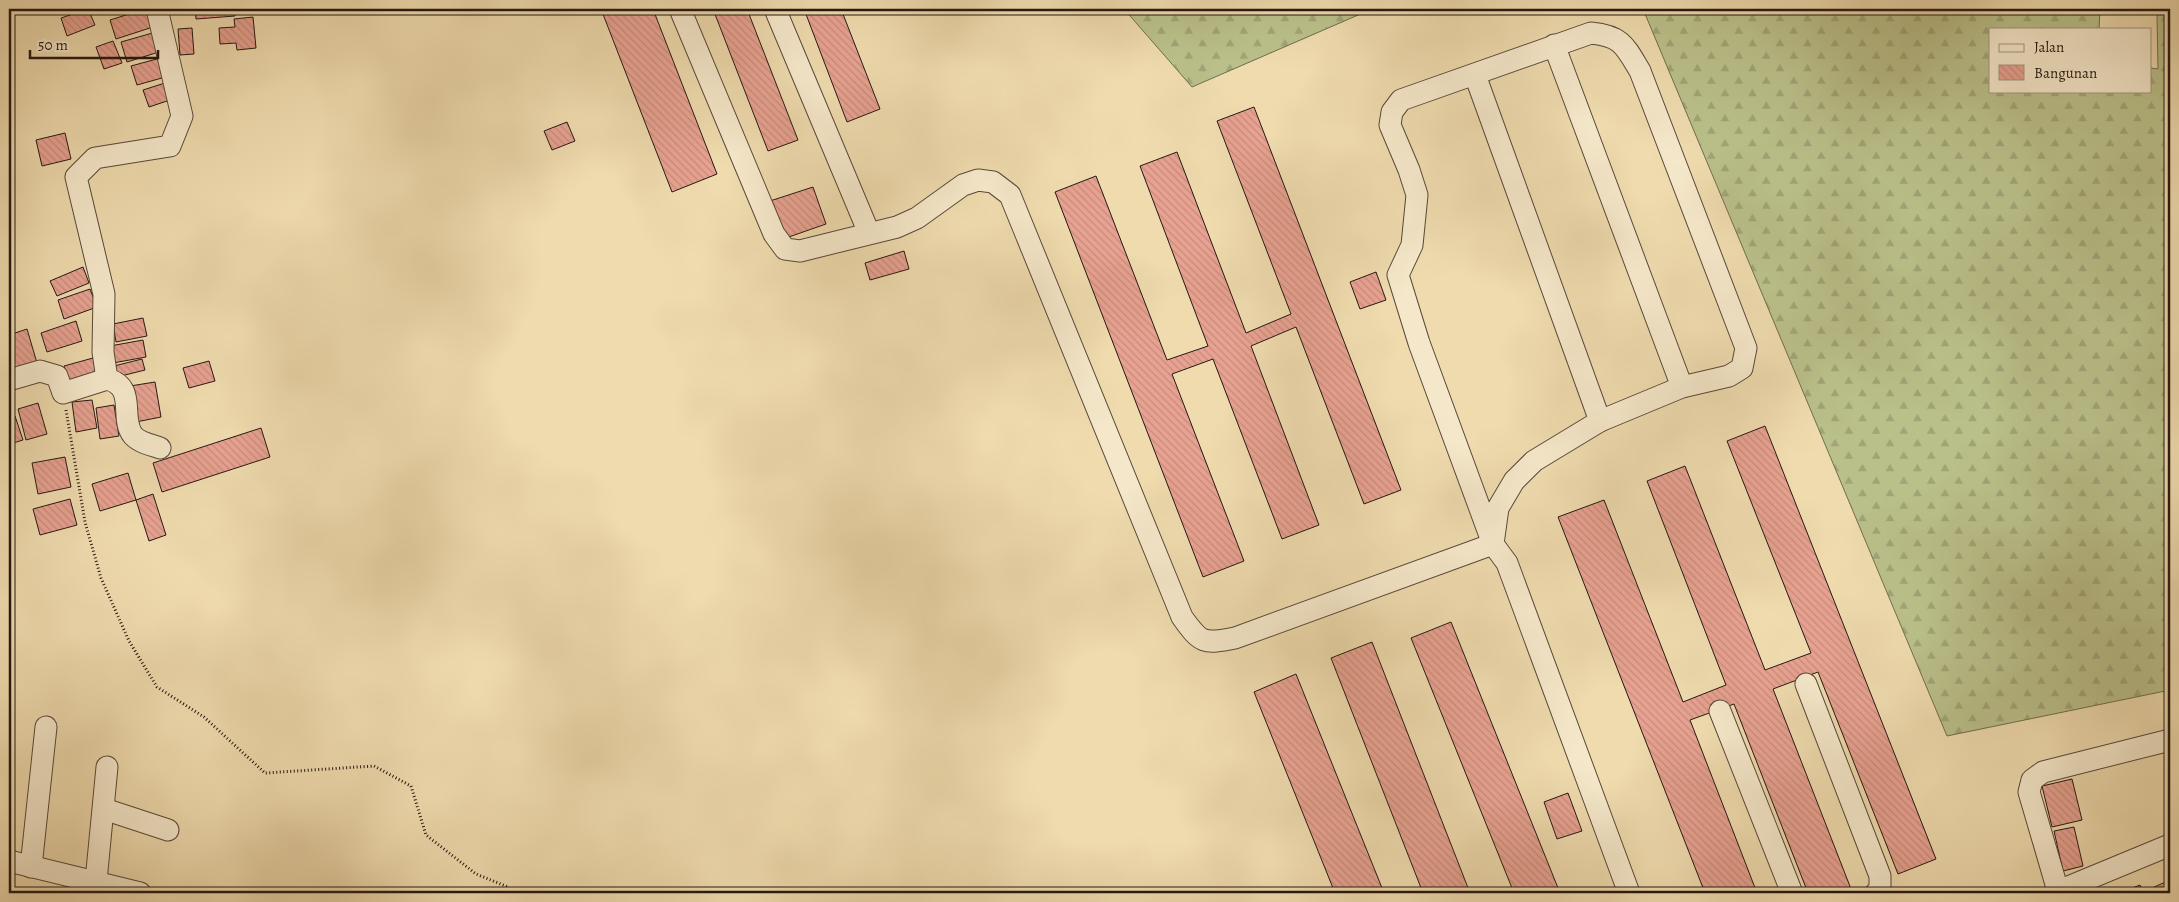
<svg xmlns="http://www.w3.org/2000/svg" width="2179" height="902" font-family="Alegreya,serif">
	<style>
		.forest { fill: url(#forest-firs); stroke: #706c4e }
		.building { fill: url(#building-back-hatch); stroke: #251812 }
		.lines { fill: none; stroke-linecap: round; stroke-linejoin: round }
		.minor-casing { stroke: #584939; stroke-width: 23 }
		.path { stroke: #251812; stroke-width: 3; stroke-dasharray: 1 2.5; stroke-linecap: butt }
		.minor { stroke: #f5e8ca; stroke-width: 21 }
	</style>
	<defs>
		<pattern id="forest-firs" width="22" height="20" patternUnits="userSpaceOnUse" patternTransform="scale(1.25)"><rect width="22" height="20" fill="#bac08a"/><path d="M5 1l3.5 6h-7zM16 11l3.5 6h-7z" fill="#a0a476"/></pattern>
		<pattern id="building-back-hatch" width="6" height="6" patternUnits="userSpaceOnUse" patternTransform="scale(1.25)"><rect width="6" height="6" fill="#e8a291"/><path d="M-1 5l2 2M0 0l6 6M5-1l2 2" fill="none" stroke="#c78b7c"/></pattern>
	</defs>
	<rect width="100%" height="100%" fill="#efdbae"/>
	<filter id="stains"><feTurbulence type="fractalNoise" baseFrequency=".004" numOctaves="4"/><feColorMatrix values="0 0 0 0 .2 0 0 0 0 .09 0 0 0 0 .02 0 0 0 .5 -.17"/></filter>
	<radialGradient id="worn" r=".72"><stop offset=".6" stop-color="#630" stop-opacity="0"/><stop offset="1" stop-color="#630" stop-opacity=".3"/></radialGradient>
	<g class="forest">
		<polygon points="1124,9 1372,9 1192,87"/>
		<polygon points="1643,9 2100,9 2099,29 1990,29 1990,91 2150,91 2150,68 2158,69 2157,14 2170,14 2170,690 1947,736"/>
	</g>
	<g class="building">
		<polygon points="88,9 95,25 67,36 61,18"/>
		<polygon points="145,9 150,9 156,26 116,39 110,20"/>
		<polygon points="195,9 234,9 235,16 196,19"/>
		<polygon points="601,9 653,9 717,174 672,192"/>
		<polygon points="713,9 747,9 798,140 768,151"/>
		<polygon points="804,9 841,9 880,109 847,122"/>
		<polygon points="253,17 256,48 237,50 236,43 220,44 219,28 235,27 234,19"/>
		<polygon points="192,28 194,54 180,55 178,29"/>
		<polygon points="156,32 162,51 127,62 121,42"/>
		<polygon points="113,41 122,63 104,69 96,47"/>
		<polygon points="164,57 169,76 137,85 131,66"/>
		<polygon points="168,82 173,99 149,107 143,90"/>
		<polygon points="1254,107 1401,490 1364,504 1296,327 1251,346 1319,525 1282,539 1213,359 1172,374 1244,561 1203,577 1055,192 1096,176 1167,360 1208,346 1140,166 1177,152 1246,333 1291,314 1217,121"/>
		<polygon points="567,122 575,141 552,150 544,131"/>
		<polygon points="65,133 71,159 42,166 36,140"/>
		<polygon points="813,187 826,224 783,239 770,201"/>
		<polygon points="904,251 909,269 870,280 865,263"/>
		<polygon points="83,267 89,283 57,296 50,281"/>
		<polygon points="1376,272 1386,300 1360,309 1350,282"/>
		<polygon points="90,289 97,307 64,319 58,300"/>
		<polygon points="143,318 147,336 116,342 113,324"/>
		<polygon points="76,321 82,341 47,352 41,333"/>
		<polygon points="27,329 37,363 9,372 9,335"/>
		<polygon points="143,340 146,357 113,363 110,346"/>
		<polygon points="93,358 97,375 69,382 64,366"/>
		<polygon points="142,359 145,370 117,377 114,366"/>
		<polygon points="209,361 215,381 189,388 183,368"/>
		<polygon points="155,382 161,417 136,422 130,386"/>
		<polygon points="92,400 97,428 76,432 72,402"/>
		<polygon points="38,403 47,434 26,440 18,409"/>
		<polygon points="114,405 119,436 100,439 96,408"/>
		<polygon points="15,416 23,440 10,444 9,418"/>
		<polygon points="1765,426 1936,859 1898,874 1818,672 1773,689 1851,889 1839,893 1808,893 1734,704 1690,720 1757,893 1705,893 1558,517 1604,500 1683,702 1726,685 1647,481 1685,466 1765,670 1811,653 1727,441"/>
		<polygon points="261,428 270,457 162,492 153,463"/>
		<polygon points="65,457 71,487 38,494 32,463"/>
		<polygon points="128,473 136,500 100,511 92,484"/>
		<polygon points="153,494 166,535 149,541 136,500"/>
		<polygon points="70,499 77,525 40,535 33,509"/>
		<polygon points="1451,622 1560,893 1514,893 1411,638"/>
		<polygon points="1372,642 1470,893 1423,893 1331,658"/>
		<polygon points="1296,674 1384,893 1335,893 1254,692"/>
		<polygon points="2072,779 2082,820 2052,827 2042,786"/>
		<polygon points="1568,793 1582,831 1557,839 1544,802"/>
		<polygon points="2074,827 2083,866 2063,871 2054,831"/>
		<polygon points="2170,880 2170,893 2154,893 2152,888"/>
		<polygon points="2140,885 2143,893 2119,893"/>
	</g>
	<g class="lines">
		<g class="minor-casing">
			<g id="minor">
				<path d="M 157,9 L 182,116 L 170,146 L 95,158 L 76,177 L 104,294 L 103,352 L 107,379 C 137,387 120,416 132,434 C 137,442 152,445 160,448"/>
				<path d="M 680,9 L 774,234 L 785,249 L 800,251 L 897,227 L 917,218 L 963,185 L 978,180 L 993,182 L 1010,195 L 1182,617 C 1201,644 1204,644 1235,638 L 1493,544"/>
				<polyline points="775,9 869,233"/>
				<polyline points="1554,45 1682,387"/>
				<polyline points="1475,75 1600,421"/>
				<polyline points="9,380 40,371 57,376 63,393 107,379"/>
				<path d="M 1493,544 L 1498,508 L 1514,481 L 1534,461 L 1600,421 L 1682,387 L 1729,376 L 1742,368 L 1746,348 L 1640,71 C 1625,46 1622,36 1591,33 L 1401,100 L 1392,112 L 1390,125 L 1409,170 L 1417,195 L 1412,245 L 1398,275 L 1419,343 L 1493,544 L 1507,563 L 1629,893"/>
				<polyline points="1806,684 1880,876 1880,889 1876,893"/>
				<polyline points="1720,711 1792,893"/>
				<polyline points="104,809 168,830"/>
				<polyline points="9,861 140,893"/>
				<polyline points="31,867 46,727"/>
				<polyline points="96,881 107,767"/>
				<polyline points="2058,891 2029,792 2032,780 2043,772 2170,740"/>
				<polyline points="2054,893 2170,845"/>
			</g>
		</g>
		<polyline class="path" points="66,410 85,522 101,578 129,641 157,687 204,717 265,773 374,766 411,786 426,835 476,874 508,887"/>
		<use href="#minor" class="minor"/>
	</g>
	<rect width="2179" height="902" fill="none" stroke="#efdbae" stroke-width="30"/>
	<rect x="10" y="10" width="2159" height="882" fill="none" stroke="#251812" stroke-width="2.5"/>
	<rect x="15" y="15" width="2149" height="872" fill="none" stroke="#251812"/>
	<rect x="1989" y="28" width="162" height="65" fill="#f5e8ca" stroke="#a29580"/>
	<rect x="1999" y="44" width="25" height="8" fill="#f5e8ca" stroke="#a29580"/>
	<text x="2034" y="52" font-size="15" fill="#251812">Jalan</text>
	<rect x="1999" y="65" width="25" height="15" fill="url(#building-back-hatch)" stroke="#a29580"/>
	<text x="2034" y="78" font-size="15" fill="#251812">Bangunan</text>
	<path d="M30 50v8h128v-8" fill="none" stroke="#251812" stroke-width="2.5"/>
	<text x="38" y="50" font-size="15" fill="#251812" stroke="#f5e8ca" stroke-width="4" paint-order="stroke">50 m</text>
	<rect width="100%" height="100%" filter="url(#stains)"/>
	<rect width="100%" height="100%" fill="url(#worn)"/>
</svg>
